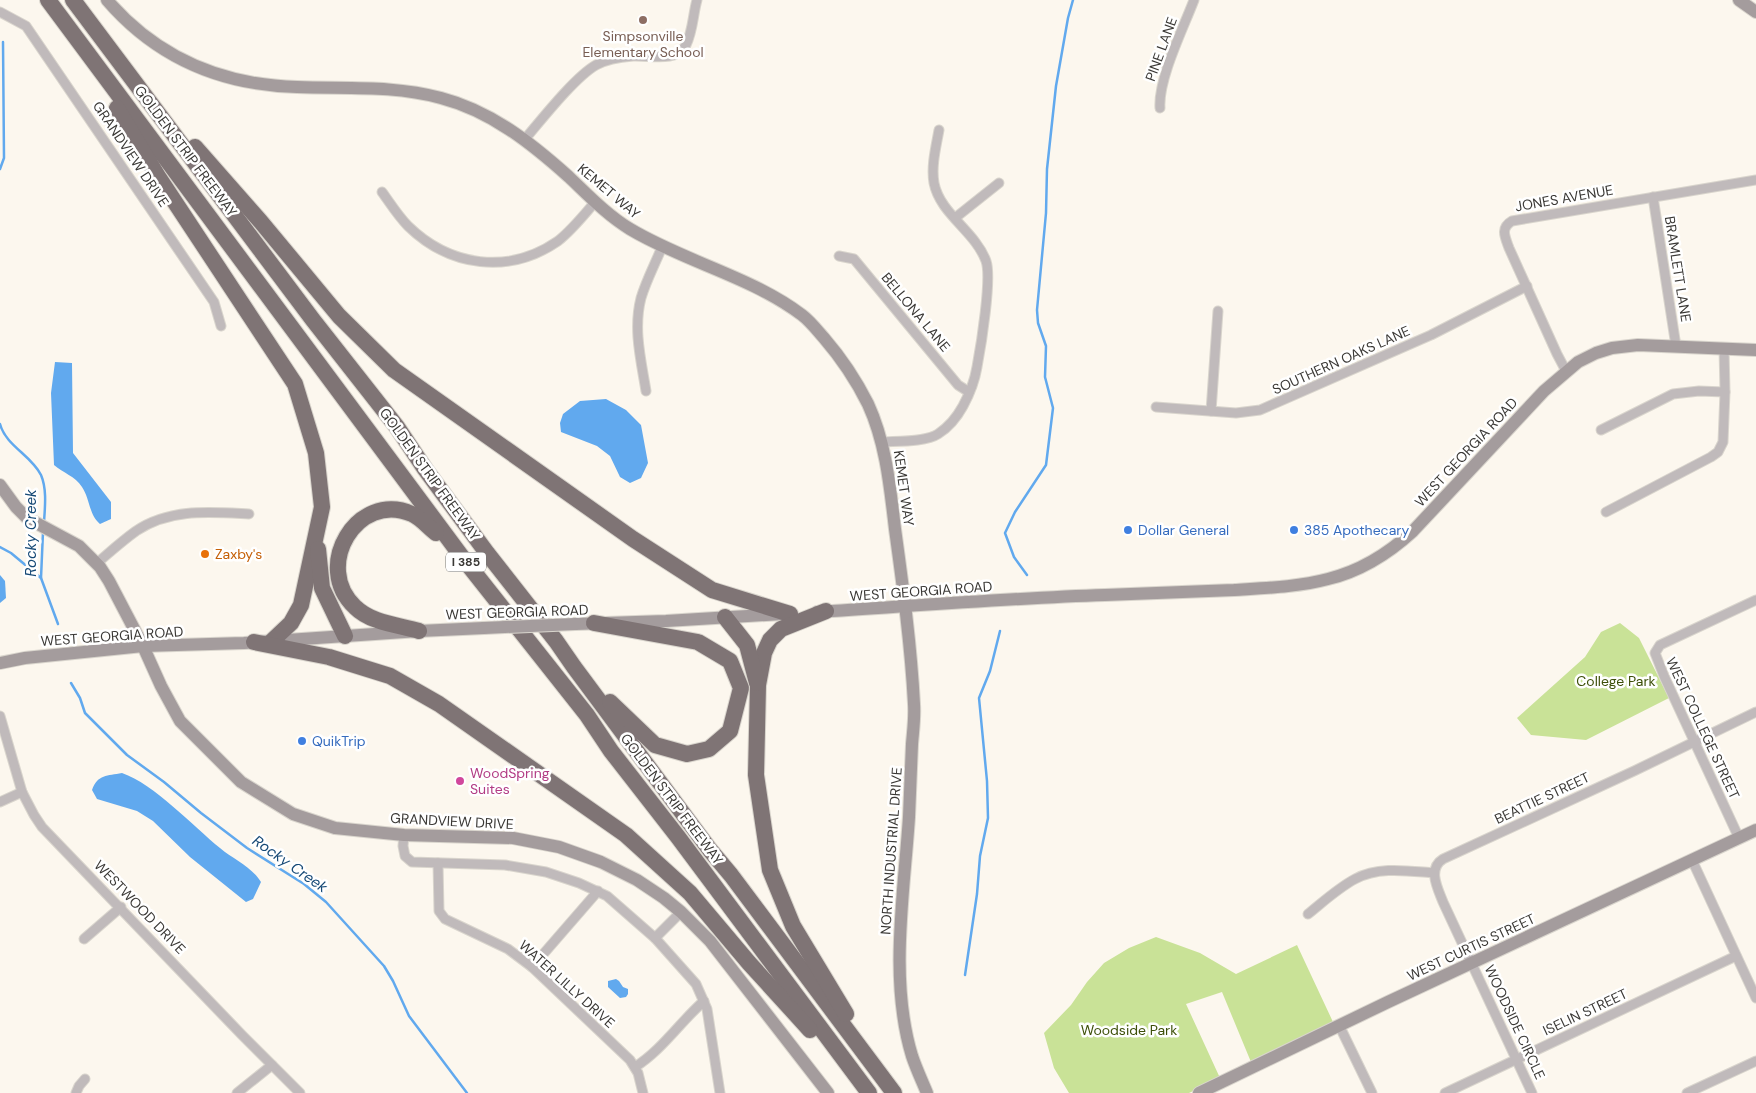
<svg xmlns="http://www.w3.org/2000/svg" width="1756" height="1093" font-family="'DM Sans',sans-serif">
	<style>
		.green { fill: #c9e297 }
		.water { fill: #61a9ee }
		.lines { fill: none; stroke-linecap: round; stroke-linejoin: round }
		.stream { stroke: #61a9ee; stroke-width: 2.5 }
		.street-casing { stroke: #d9d5cd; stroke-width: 11 }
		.secondary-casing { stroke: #d9d5cd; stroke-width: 14 }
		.highway-casing { stroke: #d9d5cd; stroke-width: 18 }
		.street { stroke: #c0babb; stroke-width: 9 }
		.secondary { stroke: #a49c9d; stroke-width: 12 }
		.highway { stroke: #7f7475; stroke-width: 16 }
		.secondary-bridge-casing { stroke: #d9d5cd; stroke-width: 14; stroke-linecap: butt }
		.secondary-bridge { stroke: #a49c9d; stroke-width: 12 }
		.education-dot { fill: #8d6e63; stroke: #fff; stroke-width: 2 }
		.shop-dot { fill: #3f7fe0; stroke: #fff; stroke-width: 2 }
		.food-dot { fill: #e8710a; stroke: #fff; stroke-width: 2 }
		.hotel-dot { fill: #d1479c; stroke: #fff; stroke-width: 2 }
		.labels { text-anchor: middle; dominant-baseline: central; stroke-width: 5; stroke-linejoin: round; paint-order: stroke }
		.shield { fill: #fff; stroke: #757472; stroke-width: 1 }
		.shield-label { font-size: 12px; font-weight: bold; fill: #3a3835 }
		.education-label { font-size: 14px; fill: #785e54; stroke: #fff }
		.street-label { font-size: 14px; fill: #3a3835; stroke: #fff }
		.shop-label { font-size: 14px; fill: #366cbe; stroke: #fff; text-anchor: start }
		.food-label { font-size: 14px; fill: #c56008; stroke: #fff; text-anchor: start }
		.park-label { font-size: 14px; fill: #3d4f08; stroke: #fff }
		.hotel-label { font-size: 14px; fill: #b23c85; stroke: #fff; text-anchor: start }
		.water-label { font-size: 15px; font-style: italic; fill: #164976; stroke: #fff }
	</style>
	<rect width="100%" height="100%" fill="#fcf7ee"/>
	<g class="green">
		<polygon points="1620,623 1639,638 1669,698 1586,740 1531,735 1517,718 1585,657 1601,632"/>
		<polygon points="1156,937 1200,953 1236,974 1297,945 1333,1022 1251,1062 1222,992 1186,1004 1220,1078 1189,1093 1069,1093 1054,1068 1044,1033 1071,1005 1087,982 1104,963 1129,948"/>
	</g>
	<g class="water">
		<path d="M 55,362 L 72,363 L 73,453 L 111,502 L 111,519 L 100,524 C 89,515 90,499 82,487 C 75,476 63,473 54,465 L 51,393 Z"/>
		<polygon points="606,399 626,410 641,425 648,463 641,478 630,483 620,477 610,456 597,446 561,432 560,423 563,414 580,401"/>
		<polygon points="0,575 5,581 6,598 0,603"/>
		<path d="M 122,773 C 154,784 193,826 220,848 C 233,859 252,867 261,882 L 253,899 L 246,902 L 190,857 L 153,821 L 137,811 L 97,799 L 92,790 C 98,774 107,776 122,773 Z"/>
		<polygon points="616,979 619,981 623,987 628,989 628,994 626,997 620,998 608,987 608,981"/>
	</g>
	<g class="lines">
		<g class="stream">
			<polyline points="0,169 4,158 3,42"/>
			<path d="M 0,424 C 6,446 31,455 41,475 C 47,489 45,507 44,522"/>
			<polyline points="43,532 41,578 58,624"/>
			<polyline points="0,547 11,553 41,578"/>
			<polyline points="1027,575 1014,557 1005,533 1015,512 1046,465 1053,408 1045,377 1046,346 1038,323 1037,310 1046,213 1047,169 1056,86 1068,18 1073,0"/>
			<polyline points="71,683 80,698 85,713 127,755 164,782 201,813 247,848 304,884 326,902 384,966 393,981 409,1016 467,1093"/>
			<polyline points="965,975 977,894 980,856 988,818 987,781 979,698 990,671 1000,631"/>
		</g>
		<g class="street-casing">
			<g id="street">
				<polyline points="0,12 26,26 214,302 221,326"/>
				<path d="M 1160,108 C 1158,79 1183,29 1194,0"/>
				<path d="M 525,139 C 542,119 575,77 596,65 C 607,59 621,57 633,56 C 650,55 676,63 686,45 C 693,31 693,14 697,0"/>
				<path d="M 382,192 C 390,203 398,216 408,226 C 450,267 509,275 558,241 C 572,230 584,215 595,202"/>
				<polyline points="1653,197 1676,346"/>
				<polyline points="955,218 999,183"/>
				<polyline points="839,256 854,259 958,385 969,392"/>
				<path d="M 1566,371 L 1557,354 L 1509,248 C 1505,237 1500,228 1512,221 L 1756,180"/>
				<path d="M 646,391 C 641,360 633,329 641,298 C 646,281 655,264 662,247"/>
				<polyline points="1156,407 1236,413 1260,410 1431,335 1527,286"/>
				<polyline points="1211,411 1218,311"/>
				<polyline points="1601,430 1673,394 1699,391 1725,392"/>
				<path d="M 882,442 C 897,441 926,442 938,434 C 949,427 957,417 963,406 C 969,395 975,379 977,367 C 981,346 992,278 986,261 C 975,231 940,214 934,183 C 931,166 936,147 939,130"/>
				<polyline points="1606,512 1711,457 1718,452 1723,442 1725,392 1724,348"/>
				<path d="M 97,563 C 110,552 122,541 136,531 C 170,508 210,512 249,514"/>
				<polyline points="0,716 22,792 34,815 42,827 242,1035 300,1093"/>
				<polyline points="0,802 22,792"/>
				<polyline points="404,835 403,846 405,856 412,862 505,865 546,872 579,883 607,896 655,938 696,984 707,1009 720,1093"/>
				<polyline points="1739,838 1664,676 1655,653 1660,645 1756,600"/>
				<polyline points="1692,860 1756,998"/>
				<polyline points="438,863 439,911 445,919 508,949 532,967 630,1060 638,1073 643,1093"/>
				<path d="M 1308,914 C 1323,902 1338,888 1355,879 C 1379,866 1408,871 1434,873"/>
				<polyline points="655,938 681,912"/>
				<polyline points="84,939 121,907"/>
				<polyline points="532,967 598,891"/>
				<polyline points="1339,1025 1372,1093"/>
				<path d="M 635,1067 C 662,1050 680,1022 704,1001"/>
				<polyline points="76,1093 79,1086 85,1079"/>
				<polyline points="237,1093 272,1065"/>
				<polyline points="1445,1093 1736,956"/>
				<path d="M 1532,1093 L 1443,902 C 1438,889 1427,869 1443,859 L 1634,771 L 1756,712"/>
				<polyline points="1687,1093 1756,1061"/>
			</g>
		</g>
		<g class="secondary-casing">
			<g id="secondary">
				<path d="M 107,0 C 157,58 222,85 297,87 C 346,89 393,85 441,98 C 491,111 531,143 569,177 C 588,195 607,215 630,229 C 685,262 750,276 802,315 C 810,321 817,330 824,338 C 843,360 855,378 868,404 C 886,443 890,487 895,529 C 903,587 911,646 914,704 C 915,718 913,731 912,744 C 911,768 910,793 909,817 C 904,894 889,980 912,1056 C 916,1068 922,1081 927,1093"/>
				<polyline points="1739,0 1756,12"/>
				<polyline points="0,485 16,507 27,518 79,546 100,567 109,581 143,646 161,686 180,721 241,782 293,814 335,828 404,835 513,838 559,847 601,862 637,880 664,898 681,912 710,941 828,1093"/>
				<path d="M 817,612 C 913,606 1009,598 1105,595 C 1148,593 1191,592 1234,590 C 1265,588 1298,587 1328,579 C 1361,571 1388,554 1413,531 L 1544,391 L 1578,362 L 1596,353 L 1612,348 L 1638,345 L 1756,350"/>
				<polyline points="575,624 666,621 782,614"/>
				<polyline points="0,663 25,658 143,646 244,643 419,631 484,628"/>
				<polyline points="1199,1093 1388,1002 1756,830"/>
			</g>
		</g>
		<g class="highway-casing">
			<g id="highway">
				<polyline points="48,0 462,557 587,715 611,751 678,837 869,1093"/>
				<polyline points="73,0 313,320 397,427 425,469 487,553 556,641 574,667 710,850 731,875 894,1093"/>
				<polyline points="117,108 159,178 295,384 316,453 322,507 301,605 291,623 272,641"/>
				<polyline points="195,147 261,222 339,316 394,370 633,539 712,590 790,614"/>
				<polyline points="318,549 322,588 345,636"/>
				<polyline points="826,611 781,629 770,640 764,653 758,685 756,775 770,870 793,926 846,1014"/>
				<polyline points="725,617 747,645 757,683"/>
				<polyline points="594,623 698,642 730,661 741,688 730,731 709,749 687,754 655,745 610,702"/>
				<path d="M 419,631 C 398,625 371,623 355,607 C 312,567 357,490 412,514 C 421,518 428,527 436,533"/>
				<polyline points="254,642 329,657 390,676 439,704 626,835 690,893 749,963 810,1030"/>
			</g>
		</g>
		<use href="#street" class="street"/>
		<use href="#secondary" class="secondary"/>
		<use href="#highway" class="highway"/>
		<g class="secondary-bridge-casing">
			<polyline id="secondary-bridge" points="484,628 575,624"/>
		</g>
		<use href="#secondary-bridge" class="secondary-bridge"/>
	</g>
	<circle class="education-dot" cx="643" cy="20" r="5"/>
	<g class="shop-dot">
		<circle cx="1128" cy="530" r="5"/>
		<circle cx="1294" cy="530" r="5"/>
		<circle cx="302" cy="741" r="5"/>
	</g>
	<circle class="food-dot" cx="205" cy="554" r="5"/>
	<circle class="hotel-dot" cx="460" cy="781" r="5"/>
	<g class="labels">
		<rect class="shield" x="446" y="552.5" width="40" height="19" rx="4"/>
		<g class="shield-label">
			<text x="466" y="562">I 385</text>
		</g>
		<g class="education-label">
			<text x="643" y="36">Simpsonville<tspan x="643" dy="16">Elementary School</tspan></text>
		</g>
		<g class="street-label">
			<text transform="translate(1161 49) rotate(-70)">PINE LANE</text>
			<text transform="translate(186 151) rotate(53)">GOLDEN STRIP FREEWAY</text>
			<text transform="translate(131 154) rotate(56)">GRANDVIEW DRIVE</text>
			<text transform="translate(609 191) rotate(40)">KEMET WAY</text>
			<text transform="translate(1564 198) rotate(-10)">JONES AVENUE</text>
			<text transform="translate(1678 269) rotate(81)">BRAMLETT LANE</text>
			<text transform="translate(916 312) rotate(50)">BELLONA LANE</text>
			<text transform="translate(1341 360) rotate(-24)">SOUTHERN OAKS LANE</text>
			<text transform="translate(1466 452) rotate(-47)">WEST GEORGIA ROAD</text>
			<text transform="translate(430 474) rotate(54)">GOLDEN STRIP FREEWAY</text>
			<text transform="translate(904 488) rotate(82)">KEMET WAY</text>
			<text transform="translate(921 591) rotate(-4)">WEST GEORGIA ROAD</text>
			<text transform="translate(517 612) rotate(-2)">WEST GEORGIA ROAD</text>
			<text transform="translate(112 636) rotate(-4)">WEST GEORGIA ROAD</text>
			<text transform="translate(1703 728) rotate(65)">WEST COLLEGE STREET</text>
			<text transform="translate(1542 798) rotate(-25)">BEATTIE STREET</text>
			<text transform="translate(672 799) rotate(53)">GOLDEN STRIP FREEWAY</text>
			<text transform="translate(452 821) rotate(3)">GRANDVIEW DRIVE</text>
			<text transform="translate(891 851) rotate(-86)">NORTH INDUSTRIAL DRIVE</text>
			<text transform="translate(140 907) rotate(46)">WESTWOOD DRIVE</text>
			<text transform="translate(1471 947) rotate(-25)">WEST CURTIS STREET</text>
			<text transform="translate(567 984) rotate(42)">WATER LILLY DRIVE</text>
			<text transform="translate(1585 1012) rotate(-25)">ISELIN STREET</text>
			<text transform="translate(1515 1022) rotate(65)">WOODSIDE CIRCLE</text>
		</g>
		<g class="shop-label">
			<text x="1138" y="530">Dollar General</text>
			<text x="1304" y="530">385 Apothecary</text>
			<text x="312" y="741">QuikTrip</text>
		</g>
		<g class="food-label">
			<text x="215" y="554">Zaxby's</text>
		</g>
		<g class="park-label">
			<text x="1616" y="681">College Park</text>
			<text x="1129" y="1030">Woodside Park</text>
		</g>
		<g class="hotel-label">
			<text x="470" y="773">WoodSpring<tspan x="470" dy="16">Suites</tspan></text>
		</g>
		<g class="water-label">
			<text transform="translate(31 533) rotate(-90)">Rocky Creek</text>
			<text transform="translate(290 864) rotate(35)">Rocky Creek</text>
		</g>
	</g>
</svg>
